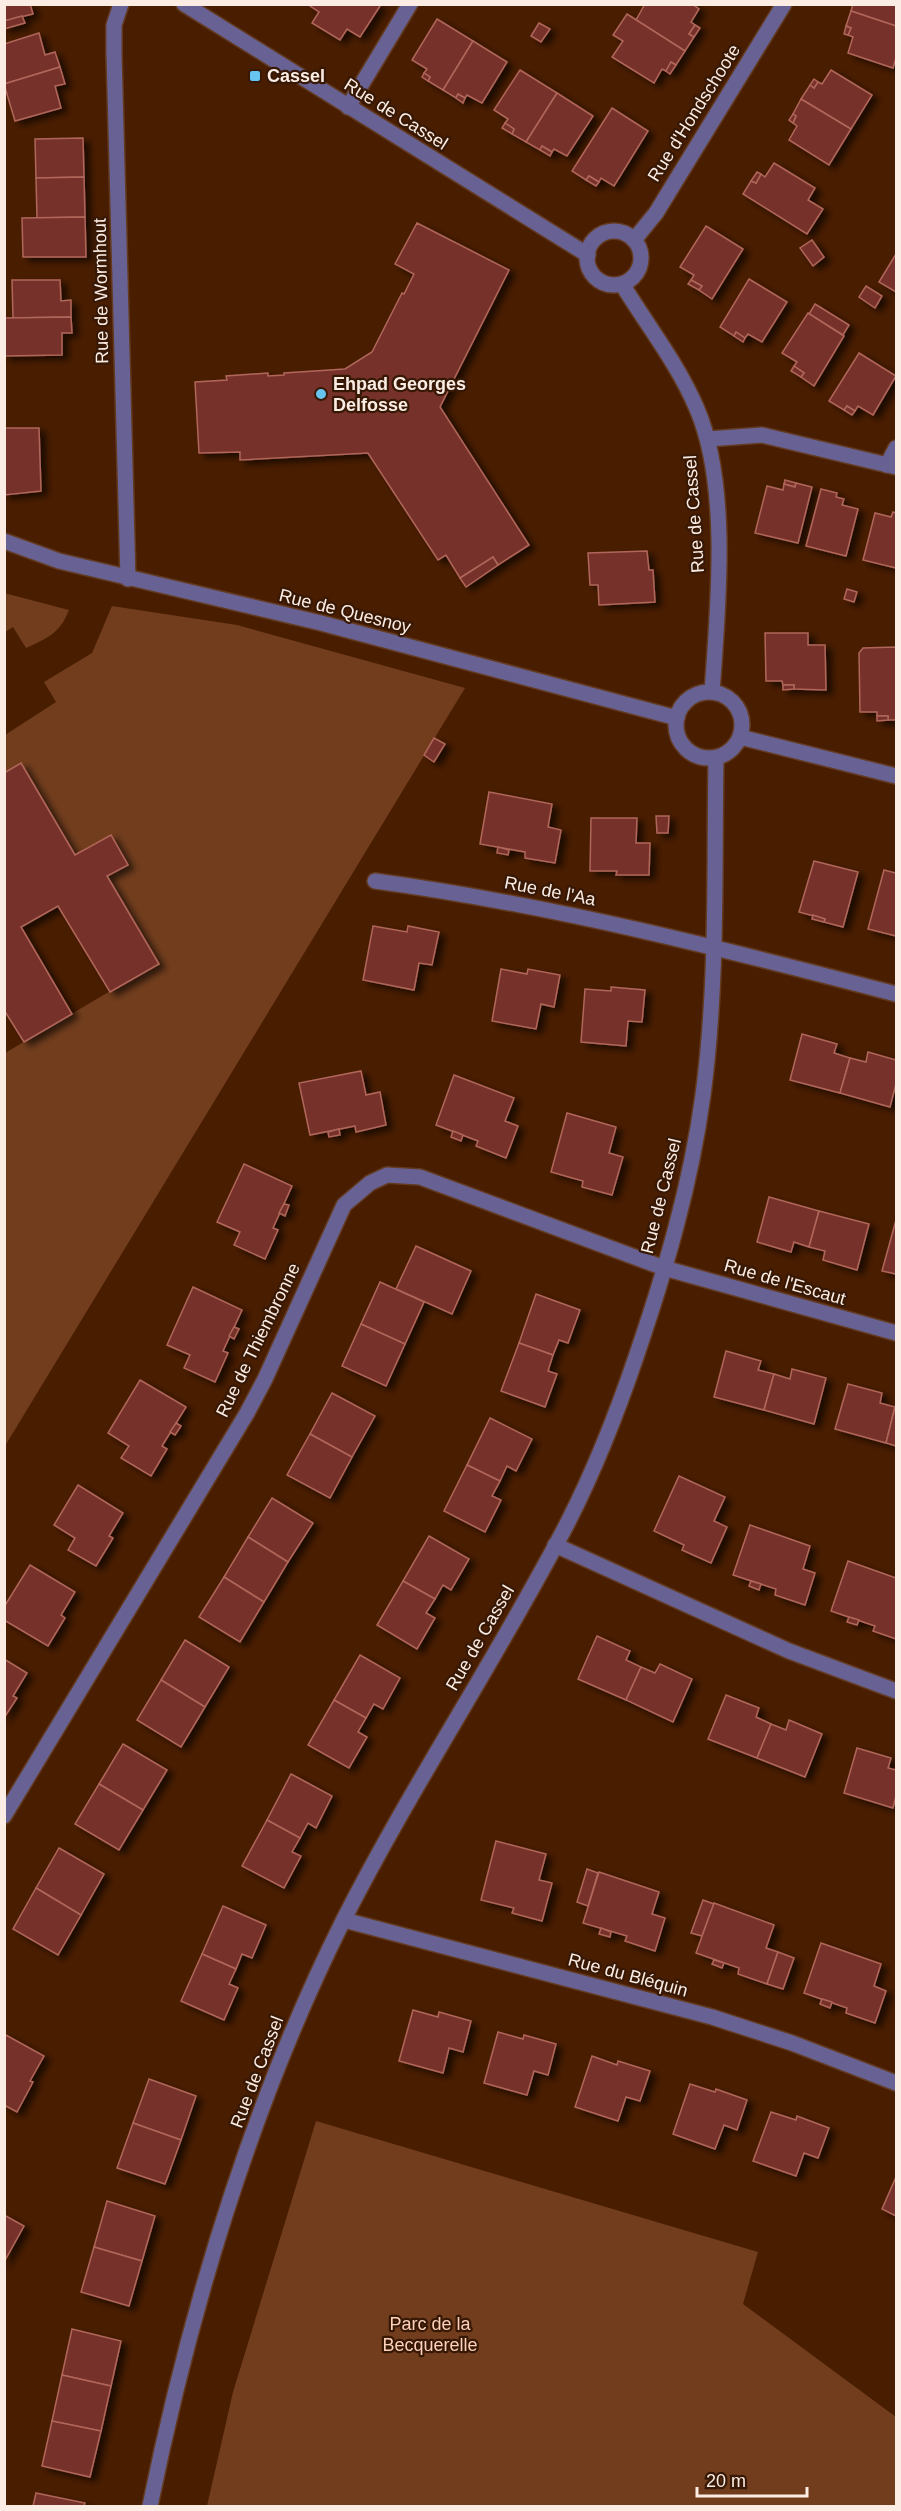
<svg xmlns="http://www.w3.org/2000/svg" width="901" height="2511" font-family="Helvetica,sans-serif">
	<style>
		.green { fill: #713d1d }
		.building { fill: #763229; stroke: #b0665a; stroke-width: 1.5; filter: url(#shadow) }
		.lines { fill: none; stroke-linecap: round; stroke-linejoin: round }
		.minor-casing { stroke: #623a20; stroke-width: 18 }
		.minor { stroke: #686193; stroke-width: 15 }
		.poi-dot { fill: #66c4ef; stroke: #371805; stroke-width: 2 }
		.labels { text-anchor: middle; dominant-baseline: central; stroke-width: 4.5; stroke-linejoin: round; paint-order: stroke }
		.poi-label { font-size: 18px; font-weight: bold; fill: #fbece4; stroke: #371805; text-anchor: start }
		.street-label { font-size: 18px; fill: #fbece4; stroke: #371805 }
		.park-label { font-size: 18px; fill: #fdd1ba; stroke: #371805 }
	</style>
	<defs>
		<filter id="shadow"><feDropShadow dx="6" dy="4" stdDeviation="3" flood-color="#0009"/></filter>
	</defs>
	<rect width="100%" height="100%" fill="#491d00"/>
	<g class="green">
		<path d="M 4,593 L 69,610 C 60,633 48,638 26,648 L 13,627 L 5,632 Z"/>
		<polygon points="112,606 237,625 465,688 5,1446 5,1053 158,963 107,876 128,864 111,836 75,855 5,773 5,735 56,702 44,682 92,653"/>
		<polygon points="316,2121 758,2252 743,2304 896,2417 896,2506 207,2506 233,2392"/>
	</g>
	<g class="building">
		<polygon points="4,4 30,4 33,14 4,21"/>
		<polygon points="307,4 378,4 380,6 360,37 347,29 340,40 312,23 319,12"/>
		<polygon points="645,4 692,4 699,9 691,22 695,25 689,34 694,37 685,51 636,20"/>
		<polygon points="853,4 896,4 896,26 851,11"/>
		<polygon points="851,11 896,26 896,58 893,68 848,53 853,37 848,35 851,28 846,26"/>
		<polygon points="627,14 685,51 676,65 671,62 666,71 662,69 654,83 612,57 623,41 613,35"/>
		<polygon points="22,16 25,23 4,29 4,21"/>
		<polygon points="437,19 473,41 443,90 428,81 430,77 424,73 427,69 412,60"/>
		<polygon points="539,23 550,29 541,42 531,36"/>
		<polygon points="695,25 700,28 694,37 689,34"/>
		<polygon points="846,26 851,28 848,35 844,34"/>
		<polygon points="39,33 45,55 55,52 60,67 4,84 4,44"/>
		<polygon points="473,41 507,62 482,103 467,95 465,98 458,94 456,98 443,90"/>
		<polygon points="671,62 676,65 670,74 666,71"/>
		<polygon points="60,67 65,84 55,86 61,108 15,121 4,84"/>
		<polygon points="520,70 557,93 526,142 512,134 514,129 505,123 508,119 494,110"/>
		<polygon points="831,70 872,95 851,129 801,99 810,85 814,88 818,82 822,84"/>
		<polygon points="424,73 430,77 428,81 422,77"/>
		<polygon points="814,79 818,82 814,88 810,85"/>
		<polygon points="557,93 593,116 567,156 554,149 552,152 542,146 540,150 526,142"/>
		<polygon points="458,94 465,98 463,103 456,98"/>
		<polygon points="801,99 851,129 829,165 789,140 797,126 793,123 796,116 793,114"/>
		<polygon points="612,108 648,131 614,186 601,178 599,182 589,176 586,180 572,171"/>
		<polygon points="793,114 796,116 793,123 789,120"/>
		<polygon points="505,123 514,129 512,134 502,128"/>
		<polygon points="83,138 84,177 36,178 35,139"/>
		<polygon points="542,146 552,152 550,156 540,150"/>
		<polygon points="774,163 815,188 808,200 823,209 807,234 743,194 751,181 756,183 761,174 765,177"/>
		<polygon points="757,172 761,174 756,183 751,181"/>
		<polygon points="589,176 599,182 596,186 586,180"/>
		<polygon points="84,177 85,217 37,218 36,178"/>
		<polygon points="85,217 86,257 23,257 22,218"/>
		<polygon points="417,223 509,270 440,407 529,545 498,565 493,557 460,578 446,555 438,560 368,453 240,460 240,452 199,453 195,382 227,380 226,376 268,373 268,376 284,375 284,373 345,369 372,352 402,293 404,294 414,274 395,264"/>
		<polygon points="706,226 743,249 712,299 699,290 702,286 691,280 694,275 680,267"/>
		<polygon points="812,240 824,257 813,266 800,248"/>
		<polygon points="896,254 896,292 879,282"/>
		<polygon points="749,279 787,302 762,342 748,334 745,338 736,332 734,336 720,327"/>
		<polygon points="12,280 60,280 61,301 71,300 71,317 13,318"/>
		<polygon points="691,280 702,286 699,290 688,284"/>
		<polygon points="866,286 882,296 875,308 859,297"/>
		<polygon points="815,304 849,325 843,335 809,314"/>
		<polygon points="808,313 844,336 814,386 801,377 804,373 794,366 797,362 782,353"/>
		<polygon points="71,317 72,333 62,333 62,355 4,356 4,318"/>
		<polygon points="736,332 745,338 743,342 734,336"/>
		<polygon points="859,353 896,376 873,415 858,406 855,411 847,406 844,410 829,401"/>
		<polygon points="794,366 804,373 801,377 791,371"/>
		<polygon points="847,406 855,411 852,415 844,410"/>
		<polygon points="4,428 39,428 41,491 4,495"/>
		<polygon points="785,480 796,483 795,487 784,484"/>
		<polygon points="796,483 812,487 798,543 755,533 767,486 783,490 784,484 795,487"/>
		<polygon points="821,489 837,493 836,497 844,499 842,505 858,509 846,556 806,546"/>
		<polygon points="893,512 896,513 896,568 863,560 875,513 891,517"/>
		<polygon points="647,551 649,570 653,570 655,602 599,605 598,585 590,585 588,553"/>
		<polygon points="493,557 498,565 466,587 460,578"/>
		<polygon points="847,589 857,592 854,602 844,599"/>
		<polygon points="765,633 808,633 808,645 825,645 826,690 794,689 794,685 783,685 782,681 766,681"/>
		<polygon points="896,647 896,720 888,720 888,716 877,716 877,712 860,712 859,653 863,648"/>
		<polygon points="783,685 794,685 794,689 783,690"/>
		<polygon points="877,716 888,716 888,720 877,721"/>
		<polygon points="434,738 445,744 434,762 424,755"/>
		<polygon points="21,763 75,855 111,835 128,865 107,876 159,964 110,992 58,906 21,927 72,1014 24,1042 4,1010 4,773"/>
		<polygon points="489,792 552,804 548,827 561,830 555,863 525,858 525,852 480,844"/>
		<polygon points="656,816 669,816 668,833 657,833"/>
		<polygon points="591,818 637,818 636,843 650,843 649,875 616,875 617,871 590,871"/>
		<polygon points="498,847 509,850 508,855 497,853"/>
		<polygon points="814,861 858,872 843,927 824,922 825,919 799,912"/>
		<polygon points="884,870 896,873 896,936 868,929"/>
		<polygon points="813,915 825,919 824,922 812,919"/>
		<polygon points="373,926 407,932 408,926 439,932 432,965 419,963 414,990 363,980"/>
		<polygon points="501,969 527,974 528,969 560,975 554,1007 541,1004 536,1029 492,1021"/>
		<polygon points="611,987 645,990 642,1022 628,1021 626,1046 581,1042 585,989 611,991"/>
		<polygon points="802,1034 837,1044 834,1053 850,1058 840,1093 790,1080"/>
		<polygon points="868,1052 896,1060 896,1084 890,1107 840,1093 850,1058 866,1062"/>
		<polygon points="361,1071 366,1095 380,1092 386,1125 356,1132 355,1126 310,1135 299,1083"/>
		<polygon points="454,1075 514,1098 505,1121 518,1126 506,1158 476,1146 478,1141 436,1125"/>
		<polygon points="567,1113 616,1127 609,1153 623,1157 612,1195 582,1187 583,1181 551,1172"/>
		<polygon points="339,1129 340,1135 329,1137 328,1132"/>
		<polygon points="453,1131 463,1135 461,1141 451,1137"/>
		<polygon points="244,1164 292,1186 273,1228 278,1230 265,1259 234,1245 240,1232 217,1222"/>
		<polygon points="769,1197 819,1211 809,1247 794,1242 791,1252 757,1242"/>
		<polygon points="284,1204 289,1205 285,1216 279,1213"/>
		<polygon points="819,1211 869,1224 857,1270 823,1260 825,1251 809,1247"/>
		<polygon points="896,1220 896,1274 882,1271"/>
		<polygon points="416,1246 471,1271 452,1314 396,1289"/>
		<polygon points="380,1282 424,1302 405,1344 361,1324"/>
		<polygon points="193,1287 242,1310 223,1351 228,1353 215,1382 184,1368 190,1355 167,1345"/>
		<polygon points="536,1294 580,1310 568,1343 559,1340 553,1355 519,1343"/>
		<polygon points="361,1324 405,1344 386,1386 342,1366"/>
		<polygon points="234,1327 239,1329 234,1339 229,1336"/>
		<polygon points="519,1343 553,1355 548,1371 557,1374 545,1407 501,1391"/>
		<polygon points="726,1351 761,1361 758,1370 774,1374 764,1410 714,1397"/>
		<polygon points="792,1369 826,1378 814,1424 764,1410 774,1374 790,1379"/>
		<polygon points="140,1380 186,1407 162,1446 167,1449 151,1476 121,1458 129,1446 108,1433"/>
		<polygon points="848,1384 882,1393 880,1403 895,1407 886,1443 835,1429"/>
		<polygon points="332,1393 375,1416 352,1457 310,1434"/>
		<polygon points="895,1407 896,1408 896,1446 886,1443"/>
		<polygon points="490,1418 532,1439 516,1471 507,1466 500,1481 467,1465"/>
		<polygon points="176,1423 181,1426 175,1435 170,1432"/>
		<polygon points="310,1434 352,1457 330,1498 287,1475"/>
		<polygon points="467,1465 500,1481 492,1496 501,1500 485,1532 444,1511"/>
		<polygon points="679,1476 725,1497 714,1521 727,1527 711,1563 682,1550 684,1545 654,1531"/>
		<polygon points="78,1485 123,1513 109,1536 113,1538 96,1566 68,1550 75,1538 54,1525"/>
		<polygon points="272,1498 313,1523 288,1562 248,1537"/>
		<polygon points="750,1525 810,1546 803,1569 815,1573 805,1605 775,1595 776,1589 733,1575"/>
		<polygon points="429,1536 469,1559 451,1590 443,1585 435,1599 403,1581"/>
		<polygon points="248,1537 288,1562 264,1602 224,1577"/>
		<polygon points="848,1561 896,1578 896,1639 873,1631 875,1626 831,1611"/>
		<polygon points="30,1565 75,1592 61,1615 65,1618 48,1646 4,1620 4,1607"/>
		<polygon points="224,1577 264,1602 240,1642 199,1617"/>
		<polygon points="403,1581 435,1599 426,1613 435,1618 417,1649 377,1625"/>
		<polygon points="751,1581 761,1584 759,1590 749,1586"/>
		<polygon points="849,1617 859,1620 857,1625 847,1622"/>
		<polygon points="597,1636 630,1651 626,1660 641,1667 626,1700 578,1679"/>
		<polygon points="185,1640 229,1667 205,1707 161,1680"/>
		<polygon points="360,1655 400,1678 383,1709 374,1704 366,1718 334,1700"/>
		<polygon points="4,1659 27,1673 13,1696 17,1698 4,1718"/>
		<polygon points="660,1664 692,1679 673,1722 626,1700 641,1667 655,1673"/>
		<polygon points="161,1680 205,1707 181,1747 137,1720"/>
		<polygon points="726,1695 759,1708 756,1717 771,1724 757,1758 708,1739"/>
		<polygon points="334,1700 366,1718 358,1732 367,1737 349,1768 308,1745"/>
		<polygon points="789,1720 822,1734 805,1777 757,1758 771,1724 786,1730"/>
		<polygon points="123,1744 167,1770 143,1810 99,1784"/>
		<polygon points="857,1748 891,1758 888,1768 896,1770 896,1796 893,1808 844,1793"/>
		<polygon points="291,1774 332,1796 316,1828 308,1823 300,1838 267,1820"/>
		<polygon points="99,1784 143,1810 119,1850 75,1824"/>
		<polygon points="267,1820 300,1838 292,1852 301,1856 284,1888 242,1866"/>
		<polygon points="496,1841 546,1854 539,1880 552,1883 542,1921 512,1913 514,1908 481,1900"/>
		<polygon points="59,1848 104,1874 81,1915 36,1888"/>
		<polygon points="587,1869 598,1873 588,1906 577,1902"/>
		<polygon points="599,1872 659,1892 652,1914 665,1918 655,1951 625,1941 627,1936 583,1923"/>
		<polygon points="36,1888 81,1915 58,1955 13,1929"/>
		<polygon points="703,1900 714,1904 702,1936 691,1933"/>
		<polygon points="714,1903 774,1925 766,1948 778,1952 767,1984 738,1974 739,1968 696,1953"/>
		<polygon points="223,1906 266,1925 252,1958 242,1954 236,1969 202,1954"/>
		<polygon points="601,1928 611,1932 610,1937 599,1934"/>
		<polygon points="821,1943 881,1964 874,1986 886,1991 875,2023 846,2013 847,2008 804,1993"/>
		<polygon points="778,1952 794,1958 783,1989 767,1984"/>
		<polygon points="202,1954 236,1969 229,1984 238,1988 224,2020 181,2001"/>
		<polygon points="714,1960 724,1963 722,1968 712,1964"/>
		<polygon points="822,1999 832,2002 830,2008 820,2004"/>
		<polygon points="413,2010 438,2017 439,2012 471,2021 463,2052 449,2048 443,2073 399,2061"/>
		<polygon points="498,2032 523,2039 524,2035 556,2044 548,2075 534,2071 527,2095 484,2083"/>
		<polygon points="4,2034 44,2056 30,2081 33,2082 17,2112 4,2105"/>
		<polygon points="592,2056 617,2065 618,2061 650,2071 640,2101 626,2097 618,2121 575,2107"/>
		<polygon points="149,2079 196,2096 181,2140 133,2123"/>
		<polygon points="690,2084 715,2092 716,2089 747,2100 737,2130 724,2125 715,2149 673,2134"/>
		<polygon points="771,2112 796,2120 797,2116 829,2128 818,2158 804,2153 796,2176 753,2161"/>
		<polygon points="133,2123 181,2140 165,2184 117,2168"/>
		<polygon points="896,2177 896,2216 882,2209"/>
		<polygon points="107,2201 155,2216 142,2261 94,2247"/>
		<polygon points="4,2215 24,2226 4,2262"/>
		<polygon points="94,2247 142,2261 129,2306 81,2292"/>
		<polygon points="72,2329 121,2341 111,2386 62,2375"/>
		<polygon points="62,2375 111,2386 101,2431 52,2421"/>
		<polygon points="52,2421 101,2431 90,2477 42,2466"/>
		<polygon points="36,2493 85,2503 84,2506 33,2506"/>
	</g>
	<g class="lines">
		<g class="minor-casing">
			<g id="minor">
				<polyline points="121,4 114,25 114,54 128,579"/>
				<polyline points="184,4 588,255"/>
				<polyline points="348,107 410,4"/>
				<circle cx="614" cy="258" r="27"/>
				<polyline points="634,240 656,213 784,4"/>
				<path d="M 622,284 C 647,325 678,364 697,409 C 730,486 718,608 712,692"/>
				<polyline points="708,439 762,435 896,467"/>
				<polyline points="887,465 896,448"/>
				<polyline points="4,541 59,561 321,623 677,718"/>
				<circle cx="709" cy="725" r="33"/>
				<polyline points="740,737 896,776"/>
				<path d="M 375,881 C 552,905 724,949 896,994"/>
				<polyline points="555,1545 789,1651 896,1691"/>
				<polyline points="4,1816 247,1413 265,1379 344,1205 370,1183 387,1175 420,1177 664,1268 896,1333"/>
				<polyline points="344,1920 712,2017 792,2043 896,2083"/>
				<path d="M 150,2506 C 191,2306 251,2105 343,1921 C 412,1785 498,1657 568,1522 C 595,1469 617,1413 636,1357 C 665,1272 691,1184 703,1095 C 718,982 714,871 716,758"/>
			</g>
		</g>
		<use href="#minor" class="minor"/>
	</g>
	<g class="poi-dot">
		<rect x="249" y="70" width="12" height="12" rx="3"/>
		<circle cx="321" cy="394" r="6"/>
	</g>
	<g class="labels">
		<g class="poi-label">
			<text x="267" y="76">Cassel</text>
			<text x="333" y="384">Ehpad Georges<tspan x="333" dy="21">Delfosse</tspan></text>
		</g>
		<g class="street-label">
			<text transform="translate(694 113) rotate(-58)">Rue d'Hondschoote</text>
			<text transform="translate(396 114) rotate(32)">Rue de Cassel</text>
			<text transform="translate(101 291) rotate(-91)">Rue de Wormhout</text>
			<text transform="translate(694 514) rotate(-94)">Rue de Cassel</text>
			<text transform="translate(345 611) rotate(14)">Rue de Quesnoy</text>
			<text transform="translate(550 891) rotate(11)">Rue de l'Aa</text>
			<text transform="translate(661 1196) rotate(-76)">Rue de Cassel</text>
			<text transform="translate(785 1282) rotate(16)">Rue de l'Escaut</text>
			<text transform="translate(258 1340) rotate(-64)">Rue de Thiembronne</text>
			<text transform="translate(480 1638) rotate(-60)">Rue de Cassel</text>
			<text transform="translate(628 1975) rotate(15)">Rue du Bléquin</text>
			<text transform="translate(257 2072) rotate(-69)">Rue de Cassel</text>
		</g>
		<g class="park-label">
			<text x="430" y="2324">Parc de la<tspan x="430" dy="21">Becquerelle</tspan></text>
		</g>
	</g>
	<rect width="901" height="2511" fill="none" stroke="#fbece4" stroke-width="12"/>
	<path d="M697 2487v9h110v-9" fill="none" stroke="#fbece4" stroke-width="3"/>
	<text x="706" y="2487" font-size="18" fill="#fbece4" stroke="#371805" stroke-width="4.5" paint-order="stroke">20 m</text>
</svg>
